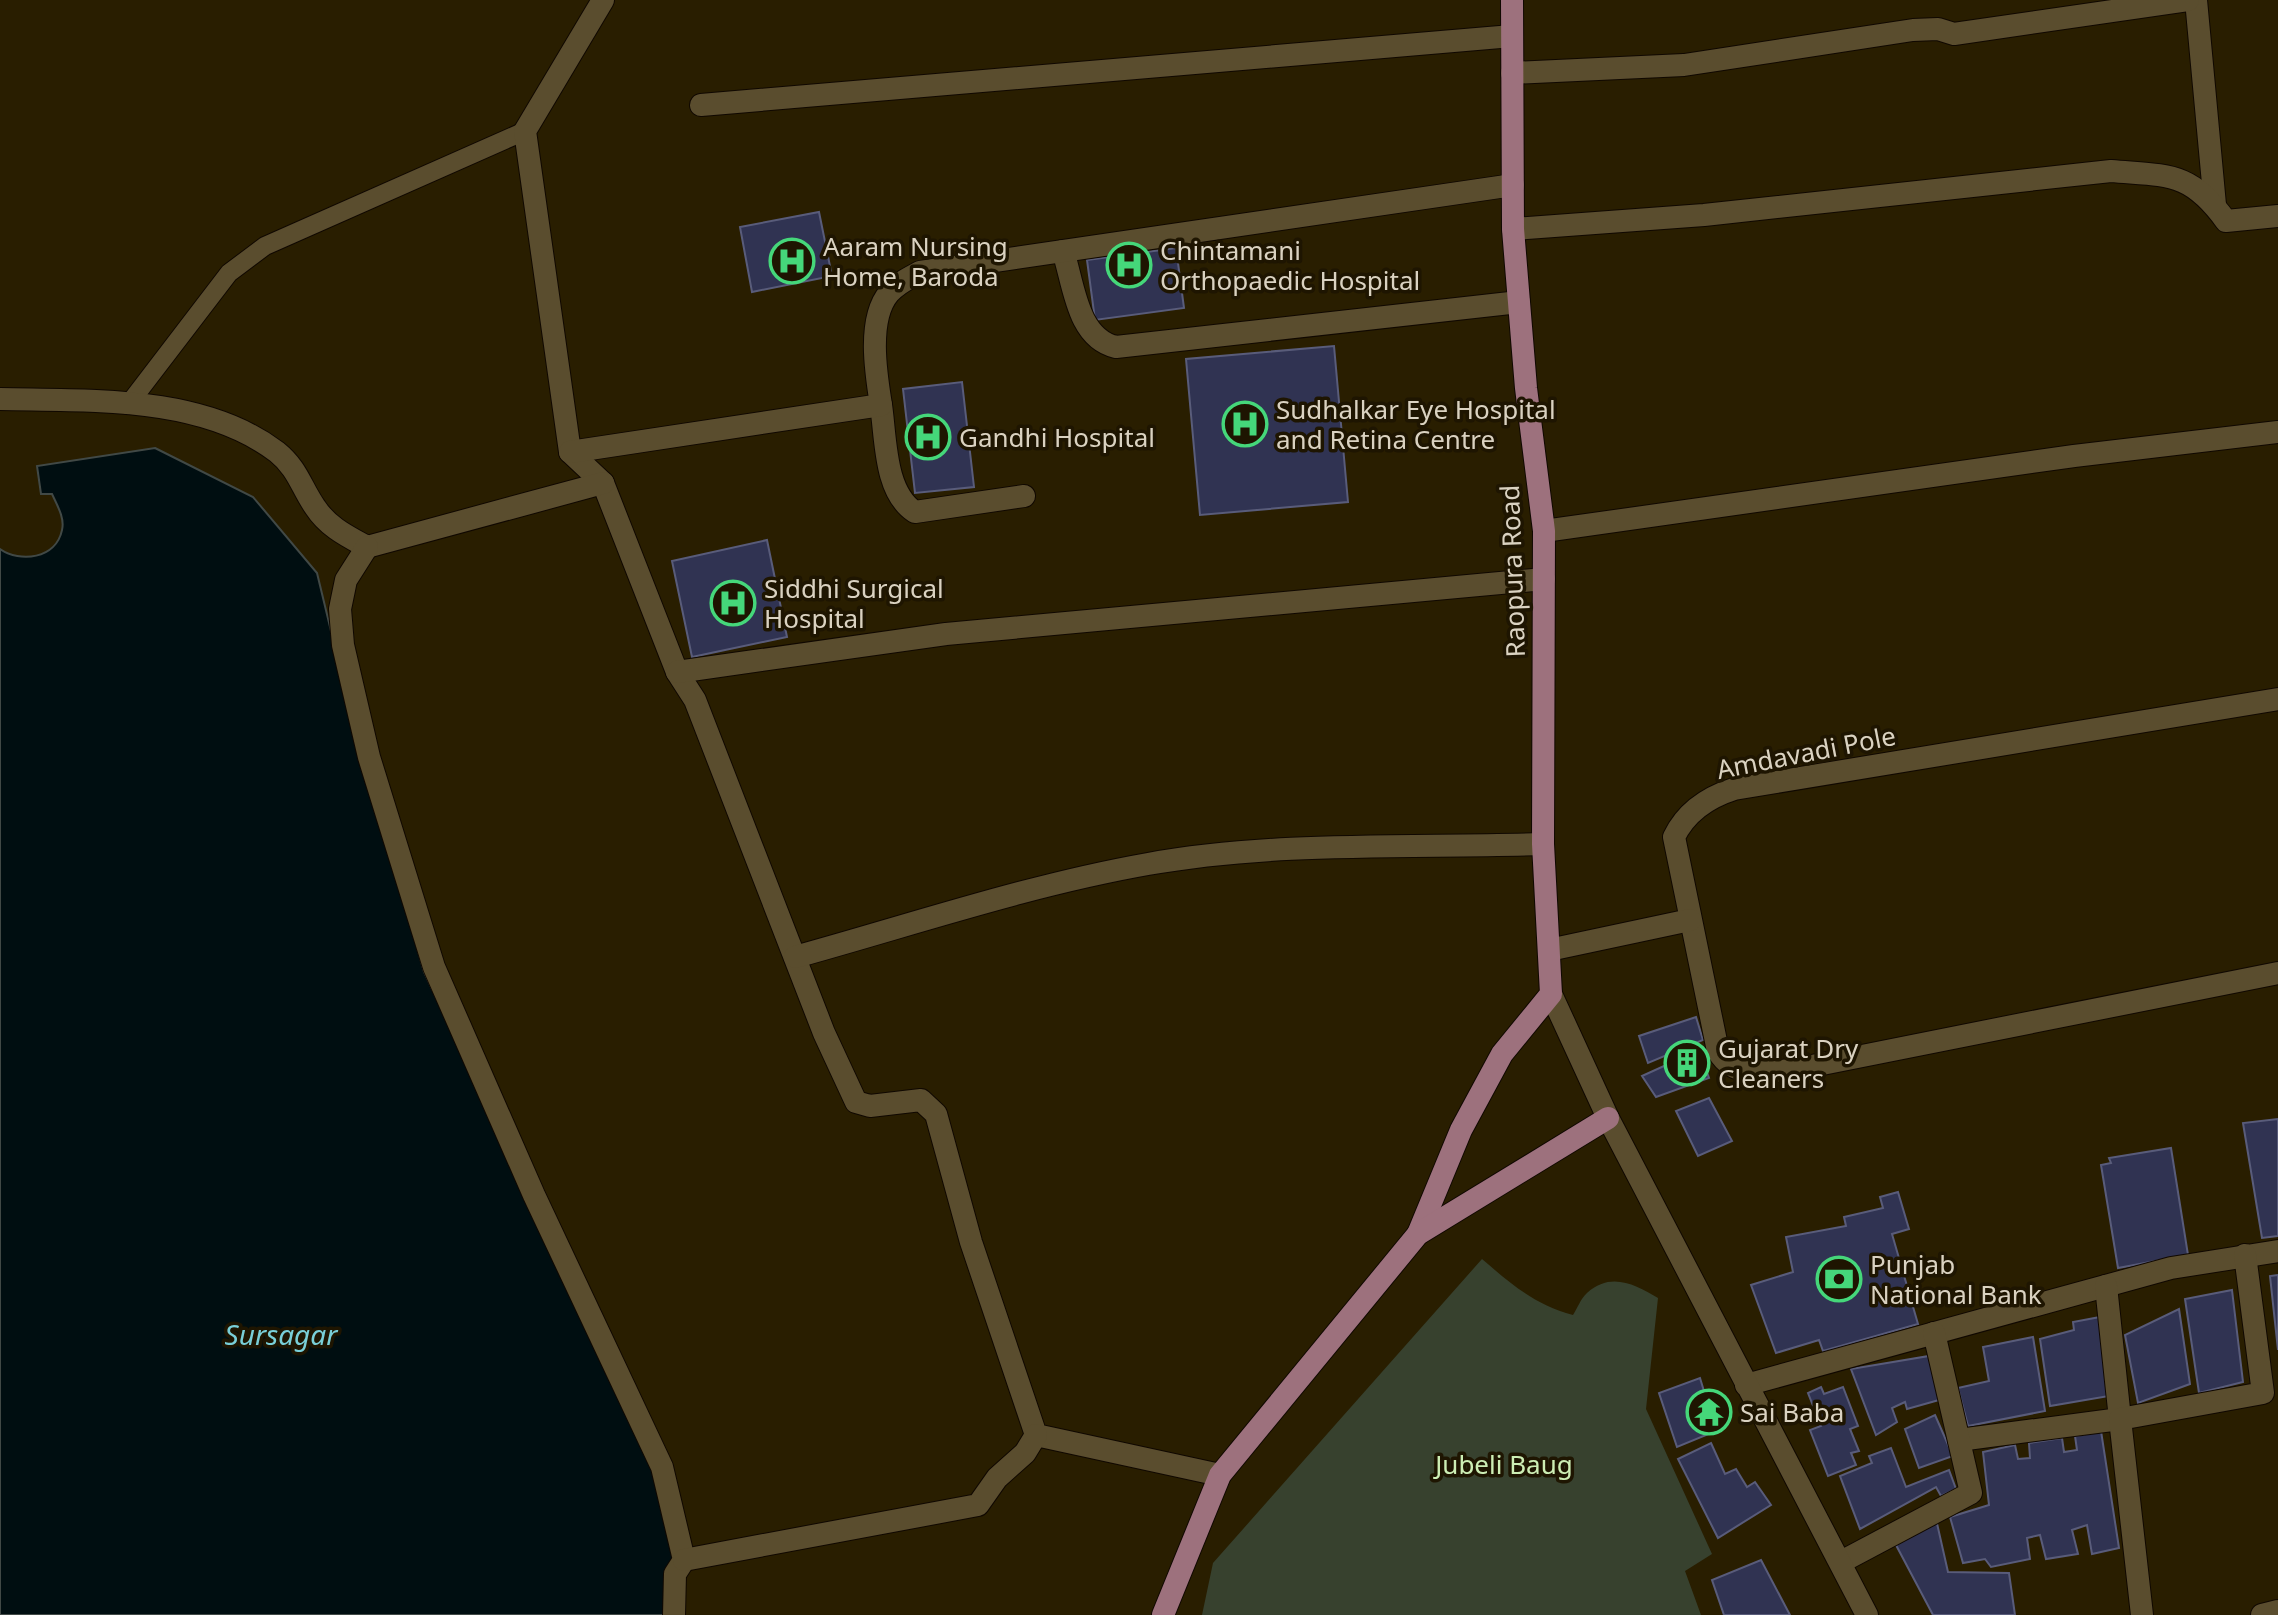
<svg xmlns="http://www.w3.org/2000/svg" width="2278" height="1615" font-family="'Noto Sans',sans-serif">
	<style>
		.green { fill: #37412e }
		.water { fill: #000e11; stroke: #414946; stroke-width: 2 }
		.building { fill: #303352; stroke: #595c7a; stroke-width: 2 }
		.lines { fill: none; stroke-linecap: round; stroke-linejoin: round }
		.service-casing { stroke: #100800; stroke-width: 20 }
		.minor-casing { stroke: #100800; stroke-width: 24 }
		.secondary-casing { stroke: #100800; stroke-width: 24 }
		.primary-casing { stroke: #100800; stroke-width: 24 }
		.service { stroke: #5a4d2e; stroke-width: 18 }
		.minor { stroke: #5a4d2e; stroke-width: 22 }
		.secondary { stroke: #5a4d2e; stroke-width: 22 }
		.primary { stroke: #9d717d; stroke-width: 22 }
		.labels { text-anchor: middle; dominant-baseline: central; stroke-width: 7; stroke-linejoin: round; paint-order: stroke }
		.poi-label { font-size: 26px; fill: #dad2c1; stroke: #1e1501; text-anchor: start }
		.street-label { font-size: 26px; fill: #dad2c1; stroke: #1e1501 }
		.park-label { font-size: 26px; fill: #cdeeb4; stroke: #1e1501 }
		.water-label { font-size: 28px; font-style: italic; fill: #79cfd8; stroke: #1e1501 }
	</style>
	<rect width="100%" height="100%" fill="#291e00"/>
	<path class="green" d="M 1482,1259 C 1511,1284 1535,1305 1573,1315 C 1577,1309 1581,1298 1587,1293 C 1611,1271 1636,1285 1658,1298 L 1646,1409 L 1712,1554 L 1685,1571 L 1701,1615 L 1202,1615 L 1213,1563 Z"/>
	<path class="water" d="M 155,448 L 253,497 L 317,573 L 351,714 L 424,972 L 657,1469 L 677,1560 L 666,1615 L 0,1615 L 0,549 C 20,563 56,559 62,530 C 65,518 57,505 52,494 L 41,494 L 37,466 Z"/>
	<g class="building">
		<polygon points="819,212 832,276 752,292 740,227"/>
		<polygon points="1176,248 1184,308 1095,320 1087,260"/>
		<polygon points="1334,346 1348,502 1200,515 1186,359"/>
		<polygon points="962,382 974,487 915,493 903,389"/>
		<polygon points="767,540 787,637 692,657 672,561"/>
		<polygon points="1696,1017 1703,1040 1648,1063 1639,1036"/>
		<polygon points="1699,1050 1709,1078 1656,1097 1642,1076"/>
		<polygon points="1709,1098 1732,1141 1698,1156 1676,1111"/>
		<polygon points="2278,1119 2278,1236 2262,1238 2243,1123"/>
		<polygon points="2171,1148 2188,1255 2118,1268 2101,1165 2111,1163 2109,1158"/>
		<polygon points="1898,1192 1909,1229 1892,1234 1918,1324 1823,1351 1819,1340 1776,1353 1751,1285 1793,1272 1786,1237 1846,1226 1844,1217 1883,1208 1880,1197"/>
		<polygon points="2278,1275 2278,1350 2270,1276"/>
		<polygon points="2232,1290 2243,1382 2199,1393 2185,1299"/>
		<polygon points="2179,1309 2190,1384 2138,1403 2125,1335"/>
		<polygon points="2100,1317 2109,1396 2050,1406 2040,1339 2074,1330 2073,1322"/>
		<polygon points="2033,1337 2045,1411 1968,1426 1958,1388 1989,1381 1983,1347"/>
		<polygon points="1929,1356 1939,1400 1907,1409 1905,1402 1892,1408 1897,1422 1876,1435 1851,1369"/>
		<polygon points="1700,1378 1716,1431 1677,1447 1659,1393"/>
		<polygon points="1821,1387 1824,1394 1843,1387 1858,1426 1850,1429 1859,1451 1851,1453 1856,1465 1828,1476 1810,1430 1821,1426 1808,1393"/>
		<polygon points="1935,1415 1953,1456 1919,1468 1905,1429"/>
		<polygon points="2101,1431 2119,1548 2092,1554 2087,1525 2072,1530 2078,1554 2046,1559 2040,1535 2027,1538 2030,1559 1991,1567 1985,1559 1963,1563 1950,1517 1989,1505 1983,1452 2015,1445 2018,1459 2030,1458 2029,1443 2062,1438 2064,1452 2077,1450 2075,1436"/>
		<polygon points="1711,1443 1725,1474 1736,1469 1747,1487 1755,1482 1771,1505 1718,1538 1678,1459"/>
		<polygon points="1891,1448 1906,1487 1949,1470 1956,1489 1941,1496 1936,1487 1860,1529 1840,1476 1872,1463 1869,1456"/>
		<polygon points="1936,1519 1948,1572 2009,1573 2015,1615 1933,1615 1896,1545"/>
		<polygon points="1761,1560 1790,1615 1724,1615 1712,1580"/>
	</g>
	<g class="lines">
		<g class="service-casing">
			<polyline id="service" points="128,405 229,273 265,246 525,131"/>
		</g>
		<g class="minor-casing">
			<g id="minor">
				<polyline points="603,0 525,131 570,452 603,483 677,672 695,700 824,1033 856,1102 870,1106 921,1100 936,1114 971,1242 1036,1435 1220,1475"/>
				<polyline points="2196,0 2215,205"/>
				<polyline points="1512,73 1684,65 1913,30 1938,29 1954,34 2188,0"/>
				<polyline points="701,105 1512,36"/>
				<path d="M 1513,229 L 1704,215 L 2111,171 C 2168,176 2190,171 2226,221 L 2278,216"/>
				<path d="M 1063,251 C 1074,285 1077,338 1116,347 L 1519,302"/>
				<path d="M 0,399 C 90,401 202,395 277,452 C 298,469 301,487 315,507 C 328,527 347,536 367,547 L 603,483"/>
				<path d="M 881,405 C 886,438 884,492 915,512 L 1024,496"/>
				<path d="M 570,452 L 881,405 C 876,374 867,319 889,293 C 898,283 909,278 920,272 L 1513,185"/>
				<polyline points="1544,531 2074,456 2278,432"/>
				<polyline points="367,547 346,580 340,609 343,645 369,757 434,967 534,1195 662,1467 684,1560 675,1574 674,1615"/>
				<polyline points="677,672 946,634 1544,579"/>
				<path d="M 2278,699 L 1734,789 C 1709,797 1686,812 1674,837 L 1718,1051 C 1735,1081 1772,1072 1802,1068 L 2278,973"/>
				<polyline points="1549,950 1690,920"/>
				<path d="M 795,957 C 911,925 1029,885 1148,864 C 1277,841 1412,848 1543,844"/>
				<polyline points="1746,1385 2171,1268 2278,1251"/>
				<polyline points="1959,1440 2120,1419 2106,1286"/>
				<polyline points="684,1560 978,1505 997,1478 1025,1453 1036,1435"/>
				<polyline points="1841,1562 1971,1493 1934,1333"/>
				<polyline points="2142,1615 2120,1419 2263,1393 2245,1255"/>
				<polyline points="2262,1615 2278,1611"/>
			</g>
		</g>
		<g class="secondary-casing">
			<polyline id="secondary" points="1551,994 1608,1118 1867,1615"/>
		</g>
		<g class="primary-casing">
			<g id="primary">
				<polyline points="1418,1234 1461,1130 1502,1054 1551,994 1543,844 1544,531 1526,388 1513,229 1512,0"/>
				<polyline points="1163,1615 1220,1475 1418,1234 1608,1118"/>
			</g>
		</g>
		<use href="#service" class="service"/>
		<use href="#minor" class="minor"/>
		<use href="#secondary" class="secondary"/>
		<use href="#primary" class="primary"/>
	</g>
	<defs>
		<g id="hospital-ring" transform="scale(2.3)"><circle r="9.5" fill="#1e1501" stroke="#45d77a" stroke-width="1.5"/><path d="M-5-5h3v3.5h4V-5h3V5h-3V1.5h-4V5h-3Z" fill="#45d77a"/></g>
		<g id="building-ring" transform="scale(2.3)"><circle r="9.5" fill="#1e1501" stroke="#45d77a" stroke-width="1.5"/><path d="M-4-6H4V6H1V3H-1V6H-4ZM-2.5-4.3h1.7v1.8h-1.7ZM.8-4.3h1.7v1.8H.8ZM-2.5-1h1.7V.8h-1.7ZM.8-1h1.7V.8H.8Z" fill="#45d77a"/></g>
		<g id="bank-ring" transform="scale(2.3)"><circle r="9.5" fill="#1e1501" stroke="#45d77a" stroke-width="1.5"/><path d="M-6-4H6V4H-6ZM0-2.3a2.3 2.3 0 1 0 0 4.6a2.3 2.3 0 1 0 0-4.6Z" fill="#45d77a"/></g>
		<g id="temple-ring" transform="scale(2.3)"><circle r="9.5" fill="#1e1501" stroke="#45d77a" stroke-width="1.5"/><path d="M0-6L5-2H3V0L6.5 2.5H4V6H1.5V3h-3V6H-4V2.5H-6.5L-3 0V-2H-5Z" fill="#45d77a"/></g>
	</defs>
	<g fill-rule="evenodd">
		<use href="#hospital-ring" x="792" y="261"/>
		<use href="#hospital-ring" x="1129" y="265"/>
		<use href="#hospital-ring" x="1245" y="424"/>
		<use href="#hospital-ring" x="928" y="437"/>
		<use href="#hospital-ring" x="733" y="603"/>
		<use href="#building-ring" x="1687" y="1063"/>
		<use href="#bank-ring" x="1839" y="1279"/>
		<use href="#temple-ring" x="1709" y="1412"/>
	</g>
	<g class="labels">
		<g class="poi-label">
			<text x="823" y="246">Aaram Nursing<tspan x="823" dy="30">Home, Baroda</tspan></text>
			<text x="1160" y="250">Chintamani<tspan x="1160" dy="30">Orthopaedic Hospital</tspan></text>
			<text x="1276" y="409">Sudhalkar Eye Hospital<tspan x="1276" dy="30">and Retina Centre</tspan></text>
			<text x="959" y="437">Gandhi Hospital</text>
			<text x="764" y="588">Siddhi Surgical<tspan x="764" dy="30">Hospital</tspan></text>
			<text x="1718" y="1048">Gujarat Dry<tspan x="1718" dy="30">Cleaners</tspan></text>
			<text x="1870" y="1264">Punjab<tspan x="1870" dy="30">National Bank</tspan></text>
			<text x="1740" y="1412">Sai Baba</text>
		</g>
		<g class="street-label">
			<text transform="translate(1512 571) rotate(-92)">Raopura Road</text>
			<text transform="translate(1806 752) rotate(-11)">Amdavadi Pole</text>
		</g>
		<g class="park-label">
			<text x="1504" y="1464">Jubeli Baug</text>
		</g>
		<g class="water-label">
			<text x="281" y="1334">Sursagar</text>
		</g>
	</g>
</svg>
